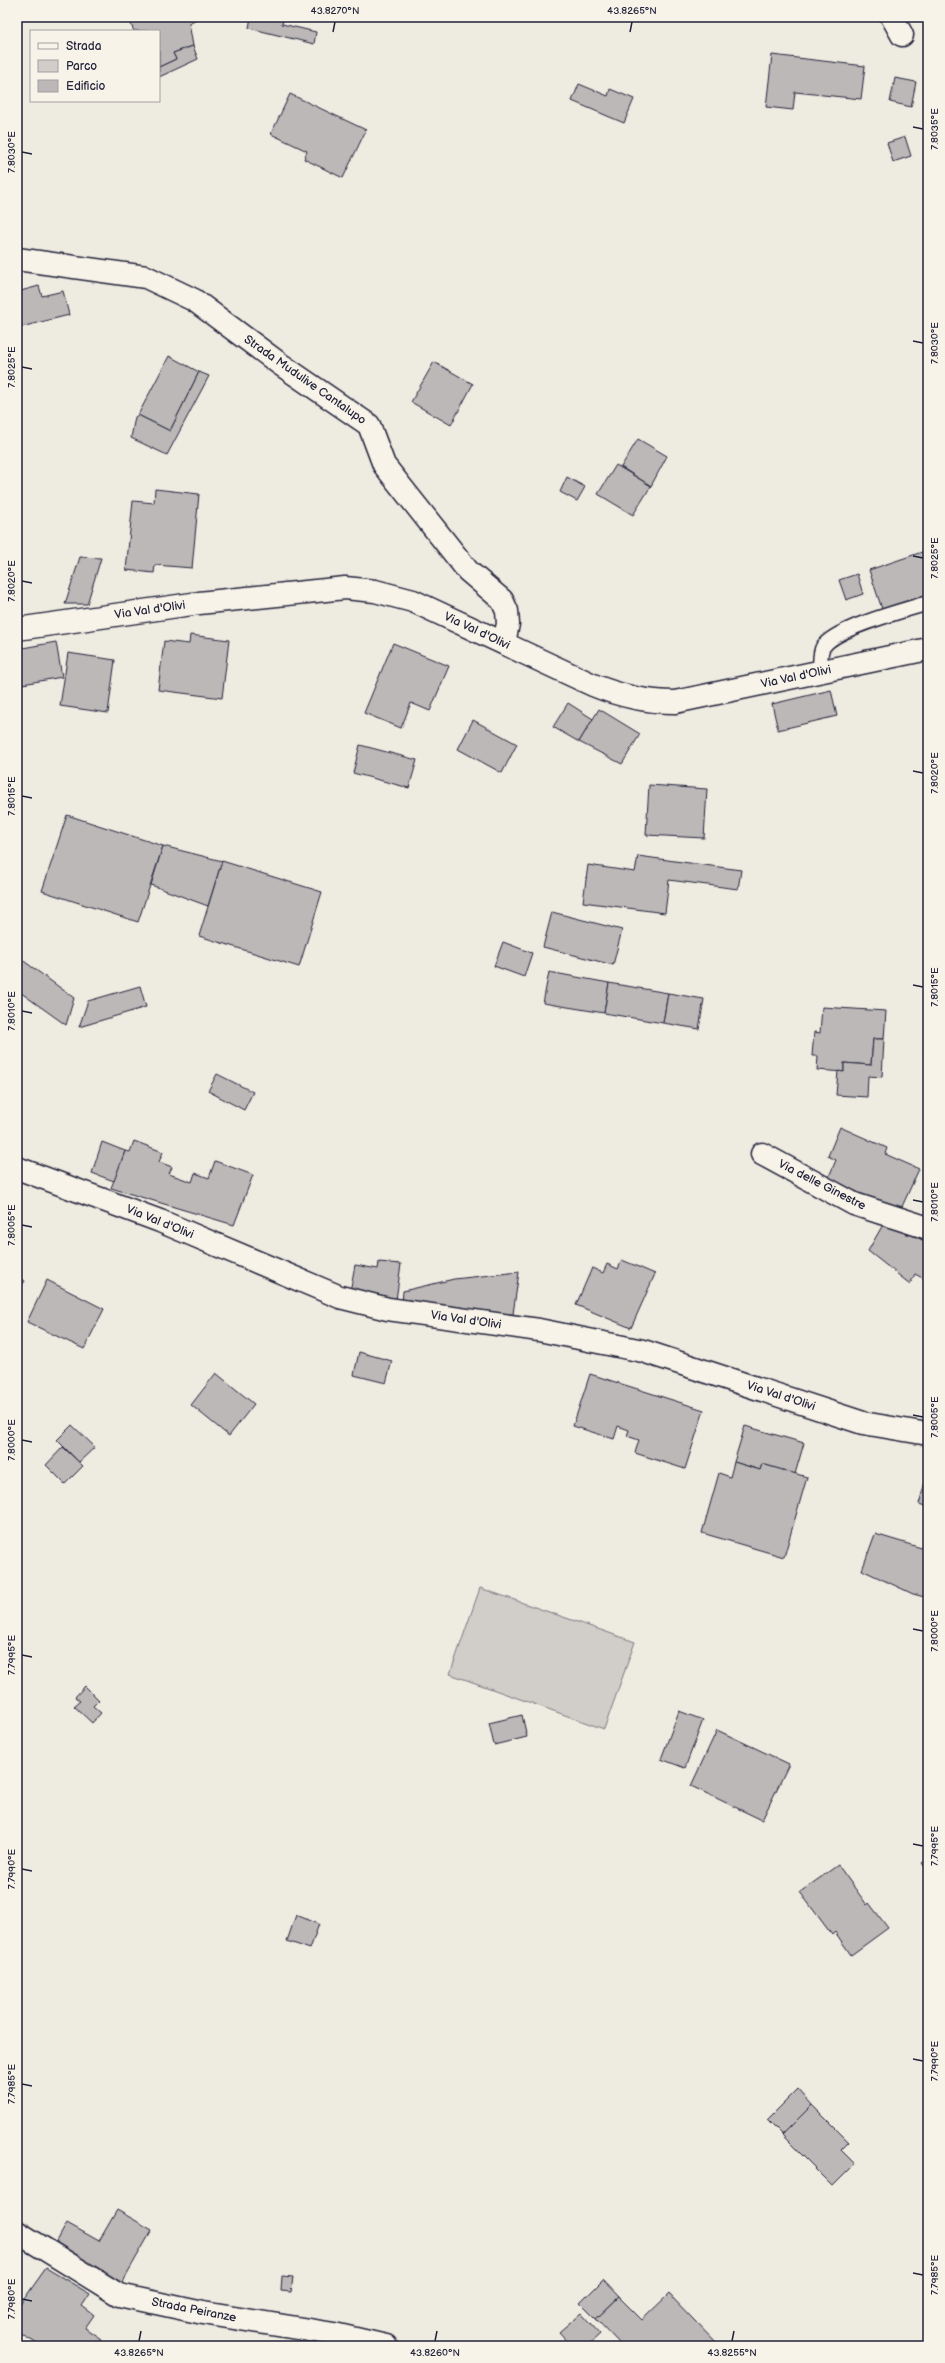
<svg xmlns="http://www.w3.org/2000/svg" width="945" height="2363" font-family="'Balsamiq Sans',sans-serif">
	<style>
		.green { fill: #d1cdc9; stroke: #7a7882 }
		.building { fill: #bbb8b7; stroke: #22223b }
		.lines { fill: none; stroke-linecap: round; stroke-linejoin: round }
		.service-casing { stroke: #22223b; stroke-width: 17 }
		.minor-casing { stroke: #22223b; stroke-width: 25 }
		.tertiary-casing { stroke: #22223b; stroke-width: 25 }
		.service { stroke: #f7f3e8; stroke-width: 14 }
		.minor { stroke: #f7f3e8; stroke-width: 22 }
		.tertiary { stroke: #f7f3e8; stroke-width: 22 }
		.ticks { fill: none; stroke: #22223b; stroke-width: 1.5 }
		.labels { text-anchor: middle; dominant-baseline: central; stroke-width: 3; stroke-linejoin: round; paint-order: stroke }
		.street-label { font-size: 12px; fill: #22223b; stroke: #f7f3e8 }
		.neatline { fill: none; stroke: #22223b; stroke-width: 1.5 }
		.ticks-label { font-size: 10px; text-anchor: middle; fill: #22223b }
	</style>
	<rect width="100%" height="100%" fill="#eeebe1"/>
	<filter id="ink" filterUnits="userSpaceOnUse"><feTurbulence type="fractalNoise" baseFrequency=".025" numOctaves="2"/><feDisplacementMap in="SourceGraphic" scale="8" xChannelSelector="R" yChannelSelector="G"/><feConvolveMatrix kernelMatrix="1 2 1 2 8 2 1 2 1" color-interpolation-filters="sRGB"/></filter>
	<g filter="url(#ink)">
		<polygon class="green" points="480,1588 635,1642 604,1729 450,1674"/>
		<g class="building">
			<polygon points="130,17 194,17 195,20 189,23 193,46 173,53 176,59 159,67 159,31 134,31 128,18"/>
			<polygon points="251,17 284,17 282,24 316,32 314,44 249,28"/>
			<polygon points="193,46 198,59 159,77 159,67 176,59 173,53"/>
			<polygon points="772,55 865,66 861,99 795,92 793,110 766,107"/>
			<polygon points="895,78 916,82 911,107 890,102"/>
			<polygon points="579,84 608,96 610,89 634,99 624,123 572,101"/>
			<polygon points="290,94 366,130 343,178 304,159 307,151 271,134"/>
			<polygon points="905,137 911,156 893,162 887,143"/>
			<polygon points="39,286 42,296 63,291 69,315 17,328 17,292"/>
			<polygon points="169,356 199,372 170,431 138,415"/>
			<polygon points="434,362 473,384 451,425 411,402"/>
			<polygon points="199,372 209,376 167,455 131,438 135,417 138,415 170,431"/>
			<polygon points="638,439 667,456 651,486 621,467"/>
			<polygon points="616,465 651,486 633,515 598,494"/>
			<polygon points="567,477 585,487 577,501 560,492"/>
			<polygon points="155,489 199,494 192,568 155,565 154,573 126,570 133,501 154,503"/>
			<polygon points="928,550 928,594 882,609 869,570"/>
			<polygon points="80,557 101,558 87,604 65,604"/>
			<polygon points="857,574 863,594 846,600 839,580"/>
			<polygon points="190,635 229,640 222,698 158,690 164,641 189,644"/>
			<polygon points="56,642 62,677 17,685 17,649"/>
			<polygon points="393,643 449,666 430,711 411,703 401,728 364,713"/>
			<polygon points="68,653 115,660 108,713 60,706"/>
			<polygon points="831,690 837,716 778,730 772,704"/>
			<polygon points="568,703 593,719 579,742 553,727"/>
			<polygon points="599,709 640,734 622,764 579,742"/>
			<polygon points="473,720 517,744 502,773 458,749"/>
			<polygon points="360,745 417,760 409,788 353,773"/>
			<polygon points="649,785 707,789 704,838 646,835"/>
			<polygon points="67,815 163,846 138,922 42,891"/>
			<polygon points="163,846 222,861 208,906 151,885"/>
			<polygon points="638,856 741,870 738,889 669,880 665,913 583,902 588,865 635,872"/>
			<polygon points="222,861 322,892 299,967 199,936"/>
			<polygon points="552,912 622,930 613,965 543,947"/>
			<polygon points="503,942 532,953 524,977 494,966"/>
			<polygon points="17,956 74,998 66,1025 17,990"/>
			<polygon points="549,972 609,983 604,1013 543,1003"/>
			<polygon points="609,983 668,993 663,1023 604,1013"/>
			<polygon points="140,986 146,1007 79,1027 88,1001"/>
			<polygon points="668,993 704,999 699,1029 663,1023"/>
			<polygon points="822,1007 886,1011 884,1039 873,1039 871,1065 844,1063 844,1072 817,1070 818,1056 812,1056 814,1032 820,1033"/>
			<polygon points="927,1016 928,1016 928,1049 924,1049"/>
			<polygon points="873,1039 884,1039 882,1077 868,1076 867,1097 836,1095 838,1071 844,1072 844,1063 871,1065"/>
			<polygon points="217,1074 253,1092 244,1110 208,1091"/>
			<polygon points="840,1127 887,1148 885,1154 919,1169 900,1211 828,1179 836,1160 828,1156"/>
			<polygon points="134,1141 163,1152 159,1162 172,1167 169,1174 192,1182 195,1173 209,1178 215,1161 253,1175 234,1225 111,1188 125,1151 130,1152"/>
			<polygon points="102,1142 125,1151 114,1181 92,1173"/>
			<polygon points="885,1221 928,1243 928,1281 915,1274 910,1284 868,1251"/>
			<polygon points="622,1260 655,1274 631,1328 576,1305 592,1268 603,1273 607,1264 618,1269"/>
			<polygon points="379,1262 401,1264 396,1300 350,1292 355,1265 378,1269"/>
			<polygon points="519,1272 512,1321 402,1304 403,1291 454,1279"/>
			<polygon points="17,1277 25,1281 17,1292"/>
			<polygon points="47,1280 104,1309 84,1349 27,1322"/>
			<polygon points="359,1352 392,1361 386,1383 354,1375"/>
			<polygon points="216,1373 254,1404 229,1436 191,1405"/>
			<polygon points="590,1374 704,1410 685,1469 635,1453 639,1440 627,1436 629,1430 618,1426 614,1439 573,1426"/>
			<polygon points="72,1425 95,1447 79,1462 57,1440"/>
			<polygon points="745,1426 804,1443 795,1474 762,1464 760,1470 734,1462"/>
			<polygon points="63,1447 83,1466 65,1484 46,1465"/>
			<polygon points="734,1462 760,1470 762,1464 807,1477 784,1557 702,1533 719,1473 730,1477"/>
			<polygon points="928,1471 928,1507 919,1504"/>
			<polygon points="875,1534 928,1550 928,1598 913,1594 862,1570"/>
			<polygon points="85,1686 99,1700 93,1706 101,1713 92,1723 74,1706 80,1701 75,1697"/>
			<polygon points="679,1711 703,1720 685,1768 661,1759"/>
			<polygon points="522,1715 527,1737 494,1745 489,1723"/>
			<polygon points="717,1730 789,1764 762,1820 691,1786"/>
			<polygon points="928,1859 928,1871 922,1863"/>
			<polygon points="838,1865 867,1905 869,1903 888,1928 851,1955 835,1932 832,1935 800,1892"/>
			<polygon points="296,1915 319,1924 310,1949 287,1941"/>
			<polygon points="798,2089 812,2105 782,2135 767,2120"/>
			<polygon points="812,2105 849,2142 841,2150 855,2164 833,2186 782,2135"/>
			<polygon points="117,2210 152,2230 120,2286 54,2247 67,2223 99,2241"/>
			<polygon points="46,2268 90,2294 82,2306 94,2315 85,2328 101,2339 96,2346 41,2346 17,2332 17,2309"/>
			<polygon points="282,2276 293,2277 291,2292 281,2291"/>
			<polygon points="603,2280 619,2297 596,2319 580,2303"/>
			<polygon points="669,2294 716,2343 713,2346 622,2346 596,2319 619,2297 642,2320"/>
			<polygon points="581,2313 600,2334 587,2346 572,2346 559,2332"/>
		</g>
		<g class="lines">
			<g class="service-casing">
				<path id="service" d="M 820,672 C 821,665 819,653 823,647 C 835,628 905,610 928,603"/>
			</g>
			<g class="minor-casing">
				<g id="minor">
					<polyline points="892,17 902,35"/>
					<polyline points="17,259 146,277 194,300 280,364 369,425 384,465 468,571 502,600 507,611 508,624 504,642"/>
					<polyline points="762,1154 854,1204 928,1228"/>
					<polyline points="17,2232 119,2295 203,2313 334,2334 386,2346"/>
				</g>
			</g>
			<g class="tertiary-casing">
				<g id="tertiary">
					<path d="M 17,629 L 199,603 L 345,588 L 375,591 L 413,601 L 593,685 C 620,696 645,702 675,702 L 928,649"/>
					<polyline points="17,1168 160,1221 340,1297 388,1309 539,1330 643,1351 863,1423 928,1434"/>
				</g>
			</g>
			<use href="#service" class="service"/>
			<use href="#minor" class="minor"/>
			<use href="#tertiary" class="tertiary"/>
		</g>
	</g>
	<path class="ticks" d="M 333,32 L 335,22M 630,32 L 632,22M 913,127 L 923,129M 22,152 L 32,154M 913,341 L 923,343M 22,367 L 32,369M 913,556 L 923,558M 22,581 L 32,583M 913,771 L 923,773M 22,796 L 32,798M 913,985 L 923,987M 22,1011 L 32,1013M 913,1200 L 923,1202M 22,1225 L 32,1227M 913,1415 L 923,1417M 22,1440 L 32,1442M 913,1629 L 923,1631M 22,1655 L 32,1657M 913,1844 L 923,1846M 22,1869 L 32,1871M 913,2059 L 923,2061M 22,2084 L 32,2086M 913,2273 L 923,2275M 22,2299 L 32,2301M 139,2341 L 141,2331M 435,2341 L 437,2331M 732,2341 L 734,2331"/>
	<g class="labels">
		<g class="street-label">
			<text transform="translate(305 380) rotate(35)">Strada Mudulive Cantalupo</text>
			<text transform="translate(150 610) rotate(-8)">Via Val d'Olivi</text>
			<text transform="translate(477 631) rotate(25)">Via Val d'Olivi</text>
			<text transform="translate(796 677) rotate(-12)">Via Val d'Olivi</text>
			<text transform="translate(822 1185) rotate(27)">Via delle Ginestre</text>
			<text transform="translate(160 1222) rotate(22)">Via Val d'Olivi</text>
			<text transform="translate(466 1320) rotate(8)">Via Val d'Olivi</text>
			<text transform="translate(781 1396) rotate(18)">Via Val d'Olivi</text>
			<text transform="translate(194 2310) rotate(11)">Strada Peiranze</text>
		</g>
	</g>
	<rect width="945" height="2363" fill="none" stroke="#f7f3e8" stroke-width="44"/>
	<rect x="30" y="30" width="130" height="72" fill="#f7f3e8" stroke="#a29fa3"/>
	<rect x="38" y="43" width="20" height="6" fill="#f7f3e8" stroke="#a29fa3"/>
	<text x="66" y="50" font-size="12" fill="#22223b">Strada</text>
	<rect x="38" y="60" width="20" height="12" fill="#d1cdc9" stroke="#a29fa3"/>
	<text x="66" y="70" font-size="12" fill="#22223b">Parco</text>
	<rect x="38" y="80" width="20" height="12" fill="#bbb8b7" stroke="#a29fa3"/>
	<text x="66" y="90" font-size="12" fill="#22223b">Edificio</text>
	<rect x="22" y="22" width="901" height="2319" class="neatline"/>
	<g class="ticks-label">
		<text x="335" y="14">43.8270°N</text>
		<text x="632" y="14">43.8265°N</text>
		<text transform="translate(934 129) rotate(-90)" y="4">7.8035°E</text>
		<text transform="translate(11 152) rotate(-90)" y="4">7.8030°E</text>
		<text transform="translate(934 343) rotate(-90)" y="4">7.8030°E</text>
		<text transform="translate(11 367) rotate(-90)" y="4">7.8025°E</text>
		<text transform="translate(934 558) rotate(-90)" y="4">7.8025°E</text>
		<text transform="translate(11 581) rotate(-90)" y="4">7.8020°E</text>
		<text transform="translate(934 773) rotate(-90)" y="4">7.8020°E</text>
		<text transform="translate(11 796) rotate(-90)" y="4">7.8015°E</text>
		<text transform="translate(934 987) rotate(-90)" y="4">7.8015°E</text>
		<text transform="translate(11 1011) rotate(-90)" y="4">7.8010°E</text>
		<text transform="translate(934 1202) rotate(-90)" y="4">7.8010°E</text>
		<text transform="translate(11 1225) rotate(-90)" y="4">7.8005°E</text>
		<text transform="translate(934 1417) rotate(-90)" y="4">7.8005°E</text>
		<text transform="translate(11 1440) rotate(-90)" y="4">7.8000°E</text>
		<text transform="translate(934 1631) rotate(-90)" y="4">7.8000°E</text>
		<text transform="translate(11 1655) rotate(-90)" y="4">7.7995°E</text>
		<text transform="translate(934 1846) rotate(-90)" y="4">7.7995°E</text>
		<text transform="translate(11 1869) rotate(-90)" y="4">7.7990°E</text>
		<text transform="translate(934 2061) rotate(-90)" y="4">7.7990°E</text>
		<text transform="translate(11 2084) rotate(-90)" y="4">7.7985°E</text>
		<text transform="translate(934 2275) rotate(-90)" y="4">7.7985°E</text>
		<text transform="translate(11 2299) rotate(-90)" y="4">7.7980°E</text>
		<text x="139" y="2356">43.8265°N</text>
		<text x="435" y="2356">43.8260°N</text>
		<text x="732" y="2356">43.8255°N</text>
	</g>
</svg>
